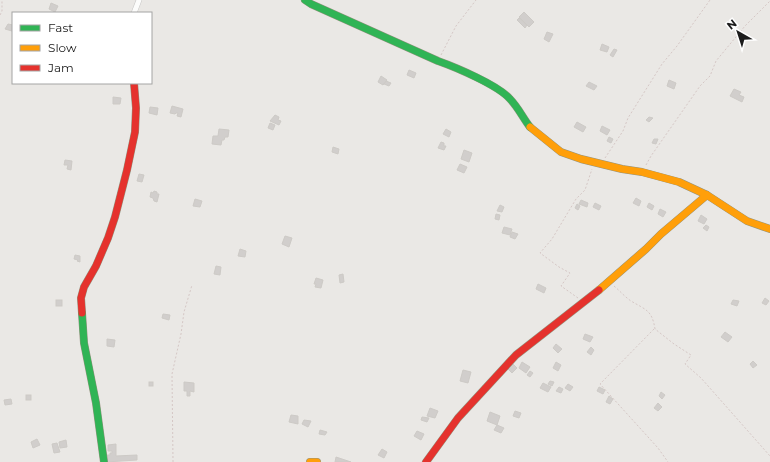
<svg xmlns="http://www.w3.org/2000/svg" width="770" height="462" font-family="Montserrat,sans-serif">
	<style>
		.building { fill: #d1cecc; stroke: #cdcac6 }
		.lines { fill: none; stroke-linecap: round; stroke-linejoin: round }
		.street-casing { stroke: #c3c2c1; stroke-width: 6 }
		.fast-casing { stroke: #93937e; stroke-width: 8 }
		.slow-casing { stroke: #93937e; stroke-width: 8 }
		.jam-casing { stroke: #93937e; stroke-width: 8 }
		.path { stroke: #d5c7c5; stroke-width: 1; stroke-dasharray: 2 2; stroke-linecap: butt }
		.street { stroke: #fcfcfb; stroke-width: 5 }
		.fast { stroke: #30b455; stroke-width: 7 }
		.slow { stroke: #ff9f0a; stroke-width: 7 }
		.jam { stroke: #e5322d; stroke-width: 7 }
	</style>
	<rect width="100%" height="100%" fill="#eae8e5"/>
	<g class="building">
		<polygon points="51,3 58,6 55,12 49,9"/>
		<polygon points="524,12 534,22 529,27 519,17"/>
		<polygon points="519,18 527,25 525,28 517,20"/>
		<polygon points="8,24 13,25 12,31 5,29"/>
		<polygon points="547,32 553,34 549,42 544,39"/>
		<polygon points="602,44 609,47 607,52 600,50"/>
		<polygon points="614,49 617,50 613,57 610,55"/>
		<polygon points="409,70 416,73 414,78 407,75"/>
		<polygon points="381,76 387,80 383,85 378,82"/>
		<polygon points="669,80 676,83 674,89 667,86"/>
		<polygon points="386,81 391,83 389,86 384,84"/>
		<polygon points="589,82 597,86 594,90 586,86"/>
		<polygon points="734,89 741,92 739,95 744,97 742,102 730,96"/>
		<polygon points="113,97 121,98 120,104 113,104"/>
		<polygon points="172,106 183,109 181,117 177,116 178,113 176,113 175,114 170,113"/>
		<polygon points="150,107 158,108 157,115 149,113"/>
		<polygon points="275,115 279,117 278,120 281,121 279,125 270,121"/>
		<polygon points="649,117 653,118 649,122 646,120"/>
		<polygon points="577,122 586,127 583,132 574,127"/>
		<polygon points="270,123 275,125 273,130 268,128"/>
		<polygon points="602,126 610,130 607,135 600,131"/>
		<polygon points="219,129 229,130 228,137 225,137 224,140 222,140 221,145 212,144 213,136 218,136"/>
		<polygon points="446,129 451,132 449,137 443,134"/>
		<polygon points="609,137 613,139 611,143 607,141"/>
		<polygon points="654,139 658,139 656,144 652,143"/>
		<polygon points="441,142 444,143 444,146 446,146 444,150 438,148"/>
		<polygon points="333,147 339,149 338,154 332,152"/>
		<polygon points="464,150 472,153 469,162 461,159"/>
		<polygon points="65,160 72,161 71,170 67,169 68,165 64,165"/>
		<polygon points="460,164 467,167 464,173 457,170"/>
		<polygon points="139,174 144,175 142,182 137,181"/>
		<polygon points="154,191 157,192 157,194 159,194 157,202 154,201 153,198 150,197 151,192 153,193"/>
		<polygon points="636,198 641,201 639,206 633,203"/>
		<polygon points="195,199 202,201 200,207 193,206"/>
		<polygon points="581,200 588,203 587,207 579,204"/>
		<polygon points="595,203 601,206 599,210 593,207"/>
		<polygon points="649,203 654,206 652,210 647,207"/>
		<polygon points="577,204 580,206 578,210 575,208"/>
		<polygon points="500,205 504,207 502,212 497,211"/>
		<polygon points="660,209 666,212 663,217 658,214"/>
		<polygon points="496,214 500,215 499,220 495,219"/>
		<polygon points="701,215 707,219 704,224 698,221"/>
		<polygon points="706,225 709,227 707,231 703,228"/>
		<polygon points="504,227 512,229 510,235 502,233"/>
		<polygon points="512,232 518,234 515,239 510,237"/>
		<polygon points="285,236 292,238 289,247 282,244"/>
		<polygon points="240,249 246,251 245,257 238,256"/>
		<polygon points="75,255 80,256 80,262 77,261 78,260 74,259"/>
		<polygon points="216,266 221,267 220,275 214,274"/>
		<polygon points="343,274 344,282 340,283 339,275"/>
		<polygon points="316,278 323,280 321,288 315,287 316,284 314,284"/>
		<polygon points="538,284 546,288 544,293 536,289"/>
		<polygon points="765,298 769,301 766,305 762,303"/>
		<rect x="56" y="300" width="6" height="6"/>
		<polygon points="733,300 739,301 737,306 731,304"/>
		<polygon points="163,314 170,315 169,320 162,318"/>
		<polygon points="725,332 732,337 728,342 721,337"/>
		<polygon points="585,334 593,337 590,342 583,339"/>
		<polygon points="107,339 115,340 114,347 107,346"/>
		<polygon points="556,344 562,349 558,353 553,348"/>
		<polygon points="591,347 594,350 591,355 587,352"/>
		<polygon points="753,361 757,365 753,368 750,364"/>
		<polygon points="522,362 530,367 526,373 519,368"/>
		<polygon points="556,362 561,365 558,371 553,368"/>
		<polygon points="513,364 517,368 512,373 508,369"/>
		<polygon points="463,370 471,372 468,383 460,381"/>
		<polygon points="530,371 533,373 530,377 527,375"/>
		<polygon points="550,381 554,382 552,386 548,384"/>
		<rect x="149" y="382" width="4" height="4"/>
		<polygon points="184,382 194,383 194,392 190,391 190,396 187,396 187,391 184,391"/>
		<polygon points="543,383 551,387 548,392 540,388"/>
		<polygon points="568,384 573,387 570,391 565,388"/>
		<polygon points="559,387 563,389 561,393 556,391"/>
		<polygon points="599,387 605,390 603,394 597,391"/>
		<polygon points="661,392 665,395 662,399 659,396"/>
		<rect x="26" y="395" width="5" height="5"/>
		<polygon points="609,396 613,399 610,404 606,402"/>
		<polygon points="11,399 12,404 5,405 4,400"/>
		<polygon points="658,403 662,407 658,411 654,408"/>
		<polygon points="430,408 438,411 435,418 427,416"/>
		<polygon points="515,411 521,413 519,418 513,416"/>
		<polygon points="490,412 500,416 497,425 487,421"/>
		<polygon points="291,415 298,416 298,424 289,422"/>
		<polygon points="422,417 429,418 427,422 421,420"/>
		<polygon points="304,420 311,421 308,427 302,424"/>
		<polygon points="497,425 504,428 501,433 494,430"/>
		<polygon points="320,430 327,432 325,435 319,434"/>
		<polygon points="417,431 424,434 421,440 414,436"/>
		<polygon points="37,439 40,445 33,448 31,442"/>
		<polygon points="66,440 67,447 60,448 59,442"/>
		<polygon points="57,443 60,452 54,453 52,444"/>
		<polygon points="116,444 116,456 137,455 137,460 106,462 106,455 110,455 110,453 112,453 112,451 108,451 108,445"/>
		<polygon points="382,449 387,452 384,458 378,455"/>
		<polygon points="336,457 351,462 335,462"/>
	</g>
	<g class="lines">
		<g class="street-casing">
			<polyline id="street" points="134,13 139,0"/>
		</g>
		<g class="fast-casing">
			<g id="fast">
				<path d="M 305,0 L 311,4 L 438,61 C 455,67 498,85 510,99 C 518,107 523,118 530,127"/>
				<polyline points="82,313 84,343 96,403 104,462"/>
			</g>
		</g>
		<g class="slow-casing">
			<g id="slow">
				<polyline points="530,127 561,152 581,159 622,169 642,172 679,182 707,195 747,221 770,229"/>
				<polyline points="599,290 646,249 661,234 707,195"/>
				<polyline points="310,462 317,462"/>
			</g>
		</g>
		<g class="jam-casing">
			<g id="jam">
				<polyline points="82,313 81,298 84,287 96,266 108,238 115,217 127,170 135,132 136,108 134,83"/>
				<polyline points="426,462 458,418 516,355 599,290"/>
			</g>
		</g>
		<g class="path">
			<polyline points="0,15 2,11 2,0"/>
			<polyline points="441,55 456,26 476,0"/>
			<polyline points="605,158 623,131 628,118 662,64 677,46 710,0"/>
			<polyline points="646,165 651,156 700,86 710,76 716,61 745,26 770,1"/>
			<path d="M 614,286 C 620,291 625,297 631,301 C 646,310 652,310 655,329 L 674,344 L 691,355 L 685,364 L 701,378 L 770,456"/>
			<polyline points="578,298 561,286 570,273 559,267 540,253 552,239 576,199 585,190 592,169"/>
			<polyline points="654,329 600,384 658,448 668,462"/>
			<polyline points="173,462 172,374 181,334 184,312 192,285"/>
		</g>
		<use href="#street" class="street"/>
		<use href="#fast" class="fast"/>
		<use href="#slow" class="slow"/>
		<use href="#jam" class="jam"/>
	</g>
	<rect x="12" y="12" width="140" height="72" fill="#ffffff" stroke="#a4a4a4"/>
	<rect x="20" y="25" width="20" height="6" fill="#30b455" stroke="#a4a4a4"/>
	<text x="48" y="32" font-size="12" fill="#1c1c1c">Fast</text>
	<rect x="20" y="45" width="20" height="6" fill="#ff9f0a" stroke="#a4a4a4"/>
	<text x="48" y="52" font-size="12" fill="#1c1c1c">Slow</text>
	<rect x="20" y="65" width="20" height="6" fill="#e5322d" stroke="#a4a4a4"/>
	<text x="48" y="72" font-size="12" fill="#1c1c1c">Jam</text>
	<g transform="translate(738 32) rotate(321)" stroke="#ffffff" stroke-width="3" paint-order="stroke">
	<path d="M0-3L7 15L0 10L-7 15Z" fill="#1c1c1c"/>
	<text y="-6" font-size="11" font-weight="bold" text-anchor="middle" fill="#1c1c1c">N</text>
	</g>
</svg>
